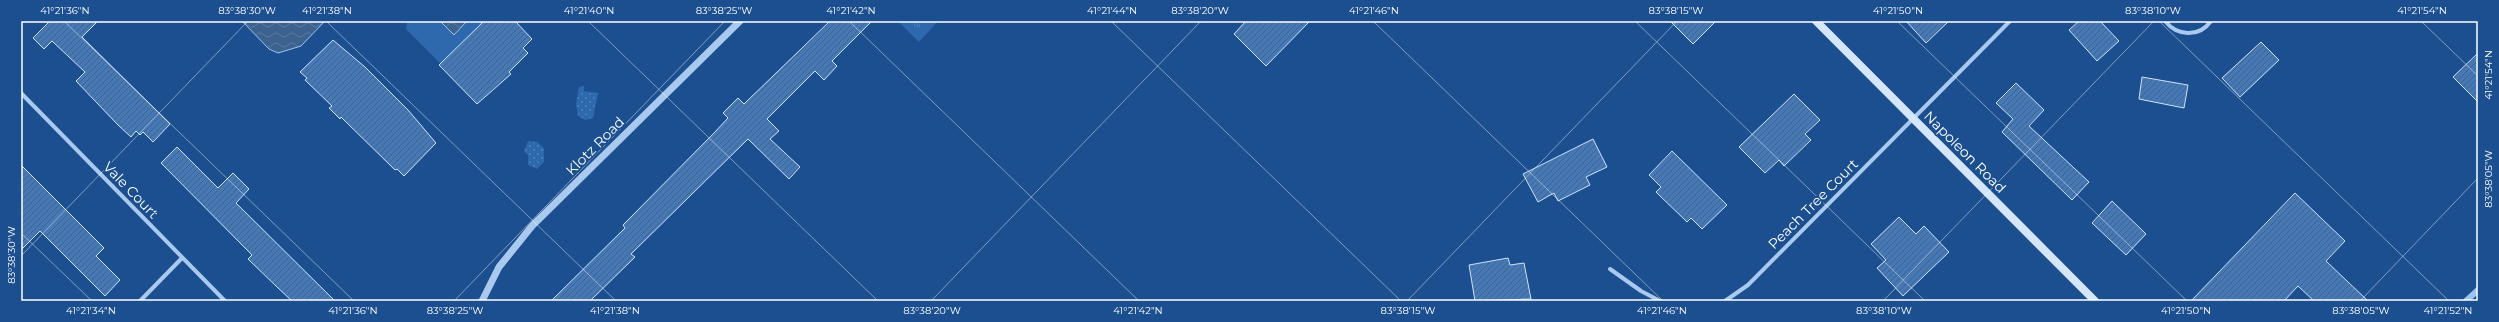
<svg xmlns="http://www.w3.org/2000/svg" width="2499" height="322" font-family="Montserrat,sans-serif">
	<style>
		.grass { fill: url(#grass-tufts) }
		.garden { fill: url(#garden-dots) }
		.pitch { fill: #2e69ad }
		.water { fill: url(#water-waves); stroke: #9cc4f0 }
		.lines { fill: none; stroke-linecap: round; stroke-linejoin: round }
		.stream { stroke: #9cc4f0; stroke-width: 6 }
		.building { fill: url(#building-hatch); stroke: #cfe3fa }
		.minor { stroke: #a9c9ee; stroke-width: 4 }
		.tertiary { stroke: #a9c9ee; stroke-width: 7 }
		.secondary { stroke: #d6e6fa; stroke-width: 8 }
		.ticks { fill: none; stroke: #fff; stroke-width: 1; stroke-opacity: 0.45 }
		.labels { text-anchor: middle; dominant-baseline: central; stroke-width: 3.5; stroke-linejoin: round; paint-order: stroke }
		.street-label { font-size: 14px; fill: #fff; stroke: #1b4f8f }
		.neatline { fill: none; stroke: #fff; stroke-width: 1.5 }
		.ticks-label { font-size: 10px; text-anchor: middle; fill: #fff }
	</style>
	<defs>
		<pattern id="grass-tufts" width="24" height="20" patternUnits="userSpaceOnUse"><rect width="24" height="20" fill="#2e69ad"/><path d="M3 7l-1-3M5 7V3M7 7l1-3M15 17l-1-3M17 17v-4M19 17l1-3" fill="none" stroke="#4d80b9"/></pattern>
		<pattern id="garden-dots" width="8" height="8" patternUnits="userSpaceOnUse"><rect width="8" height="8" fill="#2e69ad"/><path d="M2 2h.1M6 6h.1" fill="none" stroke="#4d80b9" stroke-width="1.8" stroke-linecap="round"/></pattern>
		<pattern id="water-waves" width="16" height="10" patternUnits="userSpaceOnUse"><rect width="16" height="10" fill="#3c6290"/><path d="M0 5q4-4 8 0t8 0" fill="none" stroke="#597aa1"/></pattern>
		<pattern id="building-hatch" width="6" height="6" patternUnits="userSpaceOnUse"><rect width="6" height="6" fill="#4478b7"/><path d="M-1 1l2-2M0 6l6-6M5 7l2-2" fill="none" stroke="#486282"/></pattern>
	</defs>
	<rect width="100%" height="100%" fill="#1b4f8f"/>
	<polygon class="grass" points="898,21 938,21 919,42"/>
	<g class="garden">
		<polygon points="584,86 584,91 598,93 593,118 585,120 578,116 576,104 579,87"/>
		<polygon points="528,141 537,142 544,148 544,162 537,169 528,165 528,155 524,151"/>
	</g>
	<polygon class="pitch" points="407,21 484,21 441,64 406,29"/>
	<g class="water">
		<polygon points="242,21 325,21 301,46 278,53 269,49"/>
		<polygon points="440,21 473,21 466,22 454,35"/>
	</g>
	<g class="lines">
		<polyline class="stream" points="2466,301 2478,290"/>
	</g>
	<g class="building">
		<polygon points="50,21 98,21 82,37 170,124 153,142 143,132 140,135 136,131 131,137 118,125 76,81 85,72 52,41 44,49 33,38"/>
		<polygon points="484,21 515,21 532,39 523,48 528,53 509,72 511,74 477,104 439,65"/>
		<polygon points="830,21 872,21 832,61 837,66 824,80 815,71 767,119 779,131 770,139 800,167 789,179 748,139 631,254 635,257 590,301 551,301 625,228 623,225 714,133 728,118 723,113 738,98 744,104"/>
		<polygon points="1246,21 1310,21 1266,66 1234,34"/>
		<polygon points="1670,21 1716,21 1693,44"/>
		<polygon points="1906,21 1949,21 1926,43"/>
		<polygon points="2079,21 2100,21 2119,41 2097,61 2069,30"/>
		<polygon points="333,40 365,67 408,110 436,143 404,176 397,169 395,170 341,117 340,119 329,108 332,106 305,80 307,78 300,72"/>
		<polygon points="2261,42 2279,60 2240,97 2222,78"/>
		<polygon points="2478,53 2478,102 2453,77"/>
		<polygon points="2142,77 2188,85 2184,108 2139,99"/>
		<polygon points="2016,83 2044,110 2029,126 2089,182 2072,200 2002,132 2013,119 1996,103"/>
		<polygon points="1794,94 1820,120 1805,134 1811,140 1784,166 1779,160 1765,173 1739,147"/>
		<polygon points="1593,139 1607,167 1586,177 1590,185 1558,201 1554,193 1538,202 1523,174"/>
		<polygon points="177,147 218,188 233,173 249,189 236,203 335,301 292,301 277,287 248,259 252,255 161,163"/>
		<polygon points="1672,151 1727,205 1702,229 1691,218 1687,222 1656,192 1661,187 1649,175"/>
		<polygon points="21,165 104,248 96,256 120,280 105,296 40,231 21,250"/>
		<polygon points="2295,193 2345,241 2326,261 2368,301 2314,301 2298,286 2284,301 2191,301"/>
		<polygon points="2112,201 2146,234 2126,255 2092,223"/>
		<polygon points="1899,217 1916,234 1924,226 1949,252 1903,296 1877,268 1886,260 1871,244"/>
		<polygon points="1508,258 1510,265 1524,263 1531,299 1475,301 1469,265"/>
	</g>
	<g class="lines">
		<g class="minor">
			<path d="M 2165,21 C 2177,36 2199,38 2211,21"/>
			<polyline points="21,93 225,301"/>
			<polyline points="1610,269 1641,291 1660,301"/>
			<polyline points="140,301 182,258"/>
			<polyline points="1725,301 1748,285 2010,21"/>
		</g>
		<polyline class="tertiary" points="482,301 499,267 532,226 740,21"/>
		<polyline class="secondary" points="1816,21 2095,301"/>
	</g>
	<path class="ticks" d="M 64,21 L 354,301M 326,21 L 616,301M 588,21 L 878,301M 849,21 L 1139,301M 1111,21 L 1401,301M 1373,21 L 1663,301M 1635,21 L 1925,301M 1897,21 L 2187,301M 2159,21 L 2449,301M 2421,21 L 2478,76M 21,233 L 92,301M 21,256 L 248,21M 454,301 L 725,21M 931,301 L 1201,21M 1407,301 L 1677,21M 1883,301 L 2154,21M 2360,301 L 2478,178"/>
	<g class="labels">
		<g class="street-label">
			<text transform="translate(595 146) rotate(-45)">Klotz Road</text>
			<text transform="translate(1965 152) rotate(45)">Napoleon Road</text>
			<text transform="translate(131 190) rotate(46)">Vale Court</text>
			<text transform="translate(1813 204) rotate(-45)">Peach Tree Court</text>
		</g>
	</g>
	<rect width="2499" height="322" fill="none" stroke="#1b4f8f" stroke-width="44"/>
	<rect x="22" y="22" width="2455" height="278" class="neatline"/>
	<g class="ticks-label">
		<text x="65" y="14">41°21'36"N</text>
		<text x="247" y="14">83°38'30"W</text>
		<text x="327" y="14">41°21'38"N</text>
		<text x="589" y="14">41°21'40"N</text>
		<text x="724" y="14">83°38'25"W</text>
		<text x="851" y="14">41°21'42"N</text>
		<text x="1112" y="14">41°21'44"N</text>
		<text x="1200" y="14">83°38'20"W</text>
		<text x="1374" y="14">41°21'46"N</text>
		<text x="1676" y="14">83°38'15"W</text>
		<text x="1898" y="14">41°21'50"N</text>
		<text x="2153" y="14">83°38'10"W</text>
		<text x="2422" y="14">41°21'54"N</text>
		<text transform="translate(2488 75) rotate(-90)" y="4">41°21'54"N</text>
		<text transform="translate(2488 179) rotate(-90)" y="4">83°38'05"W</text>
		<text transform="translate(11 255) rotate(-90)" y="4">83°38'30"W</text>
		<text x="91" y="314">41°21'34"N</text>
		<text x="353" y="314">41°21'36"N</text>
		<text x="455" y="314">83°38'25"W</text>
		<text x="615" y="314">41°21'38"N</text>
		<text x="932" y="314">83°38'20"W</text>
		<text x="1138" y="314">41°21'42"N</text>
		<text x="1408" y="314">83°38'15"W</text>
		<text x="1662" y="314">41°21'46"N</text>
		<text x="1884" y="314">83°38'10"W</text>
		<text x="2186" y="314">41°21'50"N</text>
		<text x="2361" y="314">83°38'05"W</text>
		<text x="2448" y="314">41°21'52"N</text>
	</g>
</svg>
